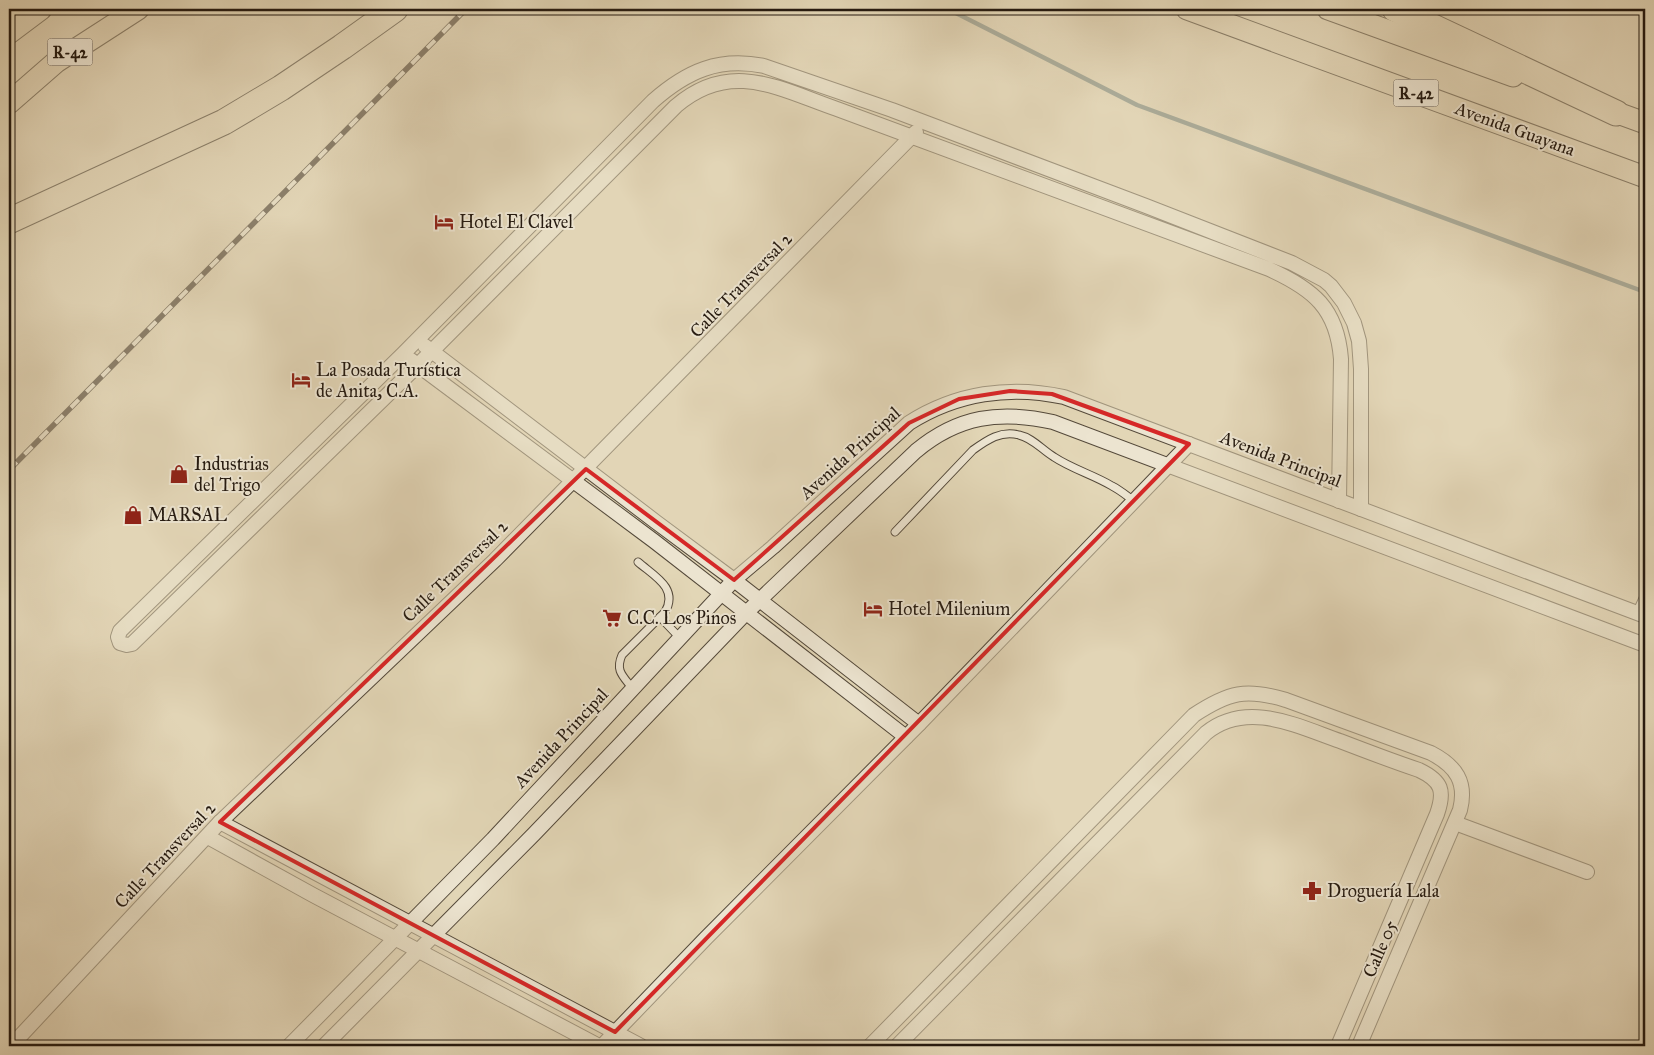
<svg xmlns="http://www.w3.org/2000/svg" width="1654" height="1055" font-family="'IM FELL Great Primer',serif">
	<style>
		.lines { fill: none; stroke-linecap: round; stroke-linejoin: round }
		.stream { stroke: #697874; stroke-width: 4.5 }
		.lane-casing { stroke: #54493a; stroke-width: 9 }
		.street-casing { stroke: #54493a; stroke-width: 16 }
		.primary-casing { stroke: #251a10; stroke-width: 23 }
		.highway-casing { stroke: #251a10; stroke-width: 27 }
		.lane { stroke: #ece4d0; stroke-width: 7 }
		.street { stroke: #ece4d0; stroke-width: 14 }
		.primary { stroke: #e2d6b6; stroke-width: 21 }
		.highway { stroke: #e2d6b6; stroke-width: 25 }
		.rail-casing { stroke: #251a10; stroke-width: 5.5 }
		.rail { stroke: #ece4d0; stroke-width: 4; stroke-dasharray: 11; stroke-linecap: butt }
		.marked { fill: none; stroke: #d62828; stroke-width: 4; stroke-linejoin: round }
		.labels { text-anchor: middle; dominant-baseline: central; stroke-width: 4; stroke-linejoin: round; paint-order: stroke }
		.shield { fill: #ece4d0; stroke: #61574a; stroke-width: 1 }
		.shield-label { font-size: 16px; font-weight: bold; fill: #251a10 }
		.street-label { font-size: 18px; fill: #251a10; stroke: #ece4d0 }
		.poi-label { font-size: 18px; fill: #251a10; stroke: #ece4d0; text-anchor: start }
	</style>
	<rect width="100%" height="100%" fill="#e2d6b6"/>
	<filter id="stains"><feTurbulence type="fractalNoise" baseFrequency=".004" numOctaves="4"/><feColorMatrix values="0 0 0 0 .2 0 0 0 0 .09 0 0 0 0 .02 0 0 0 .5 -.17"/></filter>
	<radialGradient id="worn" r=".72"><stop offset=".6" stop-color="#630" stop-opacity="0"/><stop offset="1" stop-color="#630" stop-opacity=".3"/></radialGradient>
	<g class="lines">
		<polyline class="stream" points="948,9 1137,105 1645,292"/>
		<g class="lane-casing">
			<g id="lane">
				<polyline points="1645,498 1645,500"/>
				<path d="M 895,532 L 973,450 C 987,440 1001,430 1019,435 C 1033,438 1042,450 1054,457 C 1072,469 1094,475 1112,486 C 1120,490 1127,496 1134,501"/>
				<polyline points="1636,613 1645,594"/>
				<polyline points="660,617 680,638"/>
				<path d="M 633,689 C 623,676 615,671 622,655 L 665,612 C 679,588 654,576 638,562"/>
			</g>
		</g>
		<g class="street-casing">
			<g id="street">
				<polyline points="425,346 656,522 734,580 919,724"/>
				<polyline points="411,360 654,541 906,737"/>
				<path d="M 1339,501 L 1341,359 C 1337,308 1313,289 1269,269 L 837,109 C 779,89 731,59 676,106 L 418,365 L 132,644 L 127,645 L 120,643 L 118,637 L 120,631 L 403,354 L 653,101 C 687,71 719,57 764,66 L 892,110 L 1146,206 L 1292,263 L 1324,280 L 1331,286 L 1344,303 L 1354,323 L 1359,341 L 1361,369 L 1361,509"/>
				<polyline points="220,822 641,1046"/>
				<polyline points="1455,823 1587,872"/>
				<polyline points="208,837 313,895 599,1046"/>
				<polyline points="11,1046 220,822 495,560 916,132"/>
				<path d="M 289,1046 L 493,839 L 734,580 L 773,547 L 909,423 C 956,393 1010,385 1064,397 L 1645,616"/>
				<path d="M 324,1046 L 534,834 L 746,613 L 916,451 C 958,416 1000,410 1053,422 L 1645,645"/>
				<polyline points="602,1046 706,938 919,724 1189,444"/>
				<path d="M 870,1046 L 1194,715 C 1229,692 1246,688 1286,700 L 1431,753 C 1456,766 1467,782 1460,810 L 1359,1046"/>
				<path d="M 897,1046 L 1206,733 C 1247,700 1297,726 1340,741 C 1366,751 1392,761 1419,770 C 1442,781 1445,791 1437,814 L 1338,1046"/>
			</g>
		</g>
		<g class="primary-casing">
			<g id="primary">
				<polyline points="1187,9 1645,177"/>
				<polyline points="1328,9 1513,76"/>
				<polyline points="9,33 41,9"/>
				<polyline points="9,103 56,62 138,9"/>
				<polyline points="1601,107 1645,123"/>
			</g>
		</g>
		<g class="highway-casing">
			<g id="highway">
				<polyline points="1395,9 1616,113"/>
				<polyline points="9,221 224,122 281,88 342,47 395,9"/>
			</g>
		</g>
		<use href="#lane" class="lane"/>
		<use href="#street" class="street"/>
		<use href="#primary" class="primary"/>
		<use href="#highway" class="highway"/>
		<g class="rail-casing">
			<polyline id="rail" points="9,470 466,9"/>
		</g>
		<use href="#rail" class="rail"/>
	</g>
	<path d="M0 0H1654V1055H0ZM 1010,391 L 1052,394 L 1189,444 L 615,1032 L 220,822 L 586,469 L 734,580 L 909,423 L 959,399 Z" fill="#e2d6b6" fill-opacity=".55" fill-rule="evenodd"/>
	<path class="marked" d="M 1010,391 L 1052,394 L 1189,444 L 615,1032 L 220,822 L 586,469 L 734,580 L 909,423 L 959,399 Z"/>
	<defs>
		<g id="hotel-bare" transform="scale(1.5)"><path d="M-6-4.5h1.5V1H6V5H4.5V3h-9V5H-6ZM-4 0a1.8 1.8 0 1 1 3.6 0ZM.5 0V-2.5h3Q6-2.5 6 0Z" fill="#8f2418" stroke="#ece4d0" stroke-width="2.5" paint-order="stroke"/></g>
		<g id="shop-bare" transform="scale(1.5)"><path d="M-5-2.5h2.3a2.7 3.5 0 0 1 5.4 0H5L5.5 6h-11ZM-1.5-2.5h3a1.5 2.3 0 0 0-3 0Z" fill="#8f2418" stroke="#ece4d0" stroke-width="2.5" paint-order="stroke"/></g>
		<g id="supermarket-bare" transform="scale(1.5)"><path d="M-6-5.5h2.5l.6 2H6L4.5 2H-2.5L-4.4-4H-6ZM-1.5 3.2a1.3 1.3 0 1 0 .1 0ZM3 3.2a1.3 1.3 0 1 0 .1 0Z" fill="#8f2418" stroke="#ece4d0" stroke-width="2.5" paint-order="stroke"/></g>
		<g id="pharmacy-bare" transform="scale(1.5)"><path d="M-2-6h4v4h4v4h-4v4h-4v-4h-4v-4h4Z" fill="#8f2418" stroke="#ece4d0" stroke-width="2.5" paint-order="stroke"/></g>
	</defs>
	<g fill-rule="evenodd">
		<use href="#hotel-bare" x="444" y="222"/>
		<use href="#hotel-bare" x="301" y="380"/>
		<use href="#shop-bare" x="179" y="474"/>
		<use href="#shop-bare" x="133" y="515"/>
		<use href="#hotel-bare" x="873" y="609"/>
		<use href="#supermarket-bare" x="612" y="618"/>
		<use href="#pharmacy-bare" x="1312" y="891"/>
	</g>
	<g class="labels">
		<g class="shield">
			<rect x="47.5" y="38.5" width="45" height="27" rx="4"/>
			<rect x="1393.5" y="79.5" width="45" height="27" rx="4"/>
		</g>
		<g class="shield-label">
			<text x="70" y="52">R-42</text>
			<text x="1416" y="93">R-42</text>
		</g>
		<g class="street-label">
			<text transform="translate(1515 129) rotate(20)">Avenida Guayana</text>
			<text transform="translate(741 285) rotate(-46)">Calle Transversal 2</text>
			<text transform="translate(850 453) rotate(-42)">Avenida Principal</text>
			<text transform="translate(1281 459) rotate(21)">Avenida Principal</text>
			<text transform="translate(455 571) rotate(-44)">Calle Transversal 2</text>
			<text transform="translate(561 738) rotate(-47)">Avenida Principal</text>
			<text transform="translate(165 855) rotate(-47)">Calle Transversal 2</text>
			<text transform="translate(1380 949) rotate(-67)">Calle 05</text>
		</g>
		<g class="poi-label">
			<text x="459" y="222">Hotel El Clavel</text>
			<text x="316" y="370">La Posada Turística<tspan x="316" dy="21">de Anita, C.A.</tspan></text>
			<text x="194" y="464">Industrias<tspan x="194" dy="21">del Trigo</tspan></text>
			<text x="148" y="515">MARSAL</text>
			<text x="888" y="609">Hotel Milenium</text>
			<text x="627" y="618">C.C. Los Pinos</text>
			<text x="1327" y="891">Droguería Lala</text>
		</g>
	</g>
	<rect width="1654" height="1055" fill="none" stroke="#e2d6b6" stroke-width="30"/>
	<rect x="10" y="10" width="1634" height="1035" fill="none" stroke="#251a10" stroke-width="2.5"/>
	<rect x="15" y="15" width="1624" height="1025" fill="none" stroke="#251a10"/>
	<rect width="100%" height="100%" filter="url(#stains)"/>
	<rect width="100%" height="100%" fill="url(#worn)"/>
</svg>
